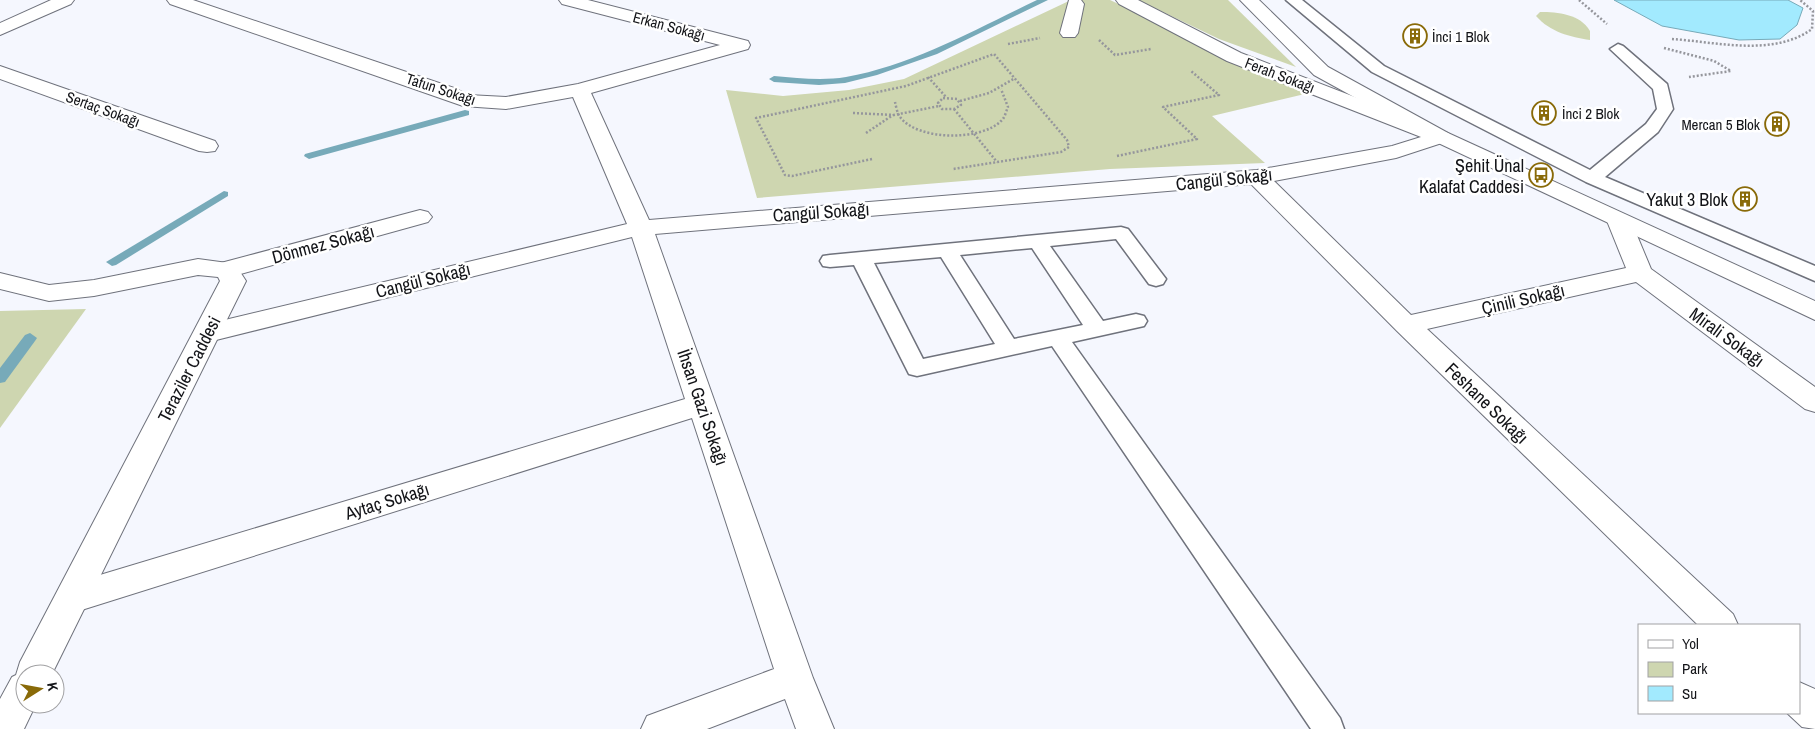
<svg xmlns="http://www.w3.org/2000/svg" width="1815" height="729" font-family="'Archivo Narrow',sans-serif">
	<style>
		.green { fill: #ced6b0 }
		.water { fill: #a2eafe; stroke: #77aab9 }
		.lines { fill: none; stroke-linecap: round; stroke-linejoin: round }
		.stream { fill: #77aab9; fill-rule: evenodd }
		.service-casing { stroke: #6f727c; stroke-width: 3 }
		.pedestrian-casing { stroke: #6f727c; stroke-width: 2 }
		.minor-casing { stroke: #6f727c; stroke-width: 2 }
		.tertiary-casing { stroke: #6f727c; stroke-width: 2 }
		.secondary-casing { stroke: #6f727c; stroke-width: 2 }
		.path { stroke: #95969c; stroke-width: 2.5; stroke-dasharray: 2 2; stroke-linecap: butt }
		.service { fill: #fff; fill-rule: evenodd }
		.pedestrian { fill: #fff; fill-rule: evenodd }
		.minor { fill: #fff; fill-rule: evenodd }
		.tertiary { fill: #fff; fill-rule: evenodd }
		.secondary { fill: #fff; fill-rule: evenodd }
		.labels { text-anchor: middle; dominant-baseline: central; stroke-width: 5; stroke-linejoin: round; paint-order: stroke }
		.far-street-label { font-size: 15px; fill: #131418; stroke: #fff }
		.far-poi-label { font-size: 15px; fill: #131418; stroke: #fff; text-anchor: start }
		.poi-label { font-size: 18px; fill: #131418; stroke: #fff; text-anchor: end }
		.street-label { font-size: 18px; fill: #131418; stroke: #fff }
	</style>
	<rect width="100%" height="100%" fill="#f5f7fe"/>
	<g class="green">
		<polygon points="1071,0 1110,0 1309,93 1212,116 1265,163 1110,169 757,198 726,90 783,96 849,90 904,79"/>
		<polygon points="1138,0 1228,0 1296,67 1219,39"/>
		<path d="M 1540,12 C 1558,12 1580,14 1590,31 L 1590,40 C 1570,37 1550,32 1536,16 Z"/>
		<polygon points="86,309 0,428 0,311"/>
	</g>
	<polygon class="water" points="1614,0 1788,0 1803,8 1797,25 1780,39 1739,40 1662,26"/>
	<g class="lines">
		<g class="stream">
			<path d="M 1037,0 L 1048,0 L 937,54 L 877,75 L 845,83 L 819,85 L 774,82 L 769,79 L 774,76 C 798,78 822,81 846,77 C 913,65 976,29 1037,0 Z"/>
			<polygon points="465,110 469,111 469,115 309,159 304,156 305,154"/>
			<polygon points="224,191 228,192 228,196 116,265 112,266 106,262"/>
			<polygon points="30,333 37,338 35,341 5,382 0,383 0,368 25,335"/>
		</g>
		<g class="service-casing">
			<g id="service">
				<polygon points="1286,0 1302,0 1384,66 1590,170 1646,124 1657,109 1653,89 1610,49 1618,44 1623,46 1667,84 1673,109 1658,132 1605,177 1815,266 1815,281 1586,182 1372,72"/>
				<path d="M 1121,227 L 1128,229 L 1166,279 L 1163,284 L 1156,286 L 1149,284 L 1116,239 L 1050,246 L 1103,321 L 1136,314 L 1144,316 L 1147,321 L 1144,326 L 1072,342 L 1340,718 L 1344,729 L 1311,729 L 1052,346 L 917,376 L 909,374 L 854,265 L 830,267 L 823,266 L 820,261 L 823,256 L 830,255 ZM 1032,248 L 1083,325 L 1014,339 L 960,255 ZM 941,257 L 995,344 L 923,359 L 874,263 Z"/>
			</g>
		</g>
		<g class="pedestrian-casing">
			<polygon id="pedestrian" points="1069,0 1081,0 1084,4 1078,33 1075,37 1063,37 1060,33"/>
		</g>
		<g class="minor-casing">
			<g id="minor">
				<polygon points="167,0 193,0 454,88 468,95 506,97 578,84 720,45 562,4 559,0 588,0 748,41 750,45 748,49 591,93 649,220 1257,170 1392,146 1421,137 1227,61 1119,4 1116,0 1138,0 1241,53 1435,128 1438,131 1448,133 1452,137 1448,141 1396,158 1274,181 1411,315 1626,268 1607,221 1611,216 1619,214 1627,216 1631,221 1651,269 1815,387 1815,412 1805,409 1636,282 1427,329 1733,614 1738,625 1698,625 1397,331 1251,184 655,234 813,678 834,729 796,729 785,699 707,729 641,729 647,716 774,669 692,418 72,613 60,609 55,598 60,587 685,399 632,237 208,342 199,339 195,333 199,327 208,324 627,224 573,97 506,109 463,106 170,4"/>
				<polygon points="0,66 215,141 218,146 215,151 207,152 199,151 0,79"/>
				<polygon points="420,210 428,212 432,217 428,222 226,278 217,276 214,270 217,264"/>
				<polygon points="1799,682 1815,689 1815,729 1802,727 1787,713 1799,713"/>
			</g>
		</g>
		<g class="tertiary-casing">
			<g id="tertiary">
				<polygon points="51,0 74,0 71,4 0,35 0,23"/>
				<polygon points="1240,0 1259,0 1328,67 1448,133 1815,301 1815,320 1434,141 1314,75"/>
			</g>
		</g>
		<g class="secondary-casing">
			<polygon id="secondary" points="198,259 235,264 246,281 52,674 25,674 25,704 36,704 24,729 0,729 0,699 12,677 16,675 20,662 220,281 218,277 198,275 94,296 49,301 0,289 0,273 49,285 94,280"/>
		</g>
		<g class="path">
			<polyline points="1579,0 1607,24"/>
			<path d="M 1672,39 C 1717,42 1773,57 1812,29 L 1813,11 L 1800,0"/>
			<polyline points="1099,40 1115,55 1151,49"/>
			<polyline points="1008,44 1040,38"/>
			<polyline points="1664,48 1714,61 1731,71 1689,77"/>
			<polyline points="928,77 946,97"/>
			<polygon points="943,98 957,99 961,105 954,109 942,109 938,103"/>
			<polyline points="960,101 989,93 1015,78"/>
			<path d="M 895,102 C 896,106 897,113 900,117 C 918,141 981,141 1001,121 C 1005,118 1006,111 1008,107 L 1001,89"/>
			<polyline points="954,109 997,162"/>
			<polyline points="853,113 894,115 939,106"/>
			<polyline points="866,133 893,115"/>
			<polyline points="1117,156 1197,139 1163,107 1219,95 1191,71"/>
			<polyline points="872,159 792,176 785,175 756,118 906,86 994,54 1067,140 1069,147 1061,152 953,169"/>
		</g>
		<use href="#service" class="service"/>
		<use href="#pedestrian" class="pedestrian"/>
		<use href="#minor" class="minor"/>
		<use href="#tertiary" class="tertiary"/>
		<use href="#secondary" class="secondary"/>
	</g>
	<defs>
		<g id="building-ring" transform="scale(1.25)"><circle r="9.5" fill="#fff" stroke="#896a08" stroke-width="1.5"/><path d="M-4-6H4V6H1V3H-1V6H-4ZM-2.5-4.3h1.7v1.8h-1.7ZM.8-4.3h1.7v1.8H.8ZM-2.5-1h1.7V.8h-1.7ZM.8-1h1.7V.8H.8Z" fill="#896a08"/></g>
		<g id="bus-ring" transform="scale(1.25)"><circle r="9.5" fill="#fff" stroke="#896a08" stroke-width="1.5"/><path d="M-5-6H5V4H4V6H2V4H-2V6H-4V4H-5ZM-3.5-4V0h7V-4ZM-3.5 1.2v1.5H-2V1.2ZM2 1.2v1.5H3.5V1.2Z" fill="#896a08"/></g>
	</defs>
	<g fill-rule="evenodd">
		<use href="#building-ring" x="1415" y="36"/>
		<use href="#building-ring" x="1544" y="113"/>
		<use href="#building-ring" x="1777" y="124"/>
		<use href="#bus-ring" x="1541" y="175"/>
		<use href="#building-ring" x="1745" y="199"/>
	</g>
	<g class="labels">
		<g class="far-street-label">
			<text transform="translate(669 26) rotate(15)">Erkan Sokağı</text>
			<text transform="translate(1280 75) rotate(21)">Ferah Sokağı</text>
			<text transform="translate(441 89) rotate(18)">Tafun Sokağı</text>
			<text transform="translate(103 109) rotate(20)">Sertaç Sokağı</text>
		</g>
		<g class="far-poi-label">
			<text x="1432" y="36">İnci 1 Blok</text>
			<text x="1562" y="113">İnci 2 Blok</text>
			<text x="1760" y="124" text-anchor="end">Mercan 5 Blok</text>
		</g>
		<g class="poi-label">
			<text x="1524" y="165">Şehit Ünal<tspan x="1524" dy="21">Kalafat Caddesi</tspan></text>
			<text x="1728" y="199">Yakut 3 Blok</text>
		</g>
		<g class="street-label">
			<text transform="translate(1224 179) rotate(-6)">Cangül Sokağı</text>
			<text transform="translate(821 212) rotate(-4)">Cangül Sokağı</text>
			<text transform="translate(323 244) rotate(-15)">Dönmez Sokağı</text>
			<text transform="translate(423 280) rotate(-14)">Cangül Sokağı</text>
			<text transform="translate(1523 299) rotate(-13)">Çinili Sokağı</text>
			<text transform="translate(1727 337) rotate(36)">Mirali Sokağı</text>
			<text transform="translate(189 369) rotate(-63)">Teraziler Caddesi</text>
			<text transform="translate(1487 403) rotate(44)">Feshane Sokağı</text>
			<text transform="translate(703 407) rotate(71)">İhsan Gazi Sokağı</text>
			<text transform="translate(387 501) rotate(-17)">Aytaç Sokağı</text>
		</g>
	</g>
	<rect x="1638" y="624" width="162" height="90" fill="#ffffff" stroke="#a1a1a3"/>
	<rect x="1648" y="640" width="25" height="8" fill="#ffffff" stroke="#a1a1a3"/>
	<text x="1682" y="649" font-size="15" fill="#131418">Yol</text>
	<rect x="1648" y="662" width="25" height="15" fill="#ced6b0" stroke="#a1a1a3"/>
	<text x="1682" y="674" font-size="15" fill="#131418">Park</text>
	<rect x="1648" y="686" width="25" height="15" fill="#a2eafe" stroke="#a1a1a3"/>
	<text x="1682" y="699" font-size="15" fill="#131418">Su</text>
	<g transform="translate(40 689) rotate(79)"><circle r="24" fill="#ffffff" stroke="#a1a1a3"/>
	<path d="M0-4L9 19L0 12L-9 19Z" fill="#896a08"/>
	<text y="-8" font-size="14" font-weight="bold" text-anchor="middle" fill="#131418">K</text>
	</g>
</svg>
